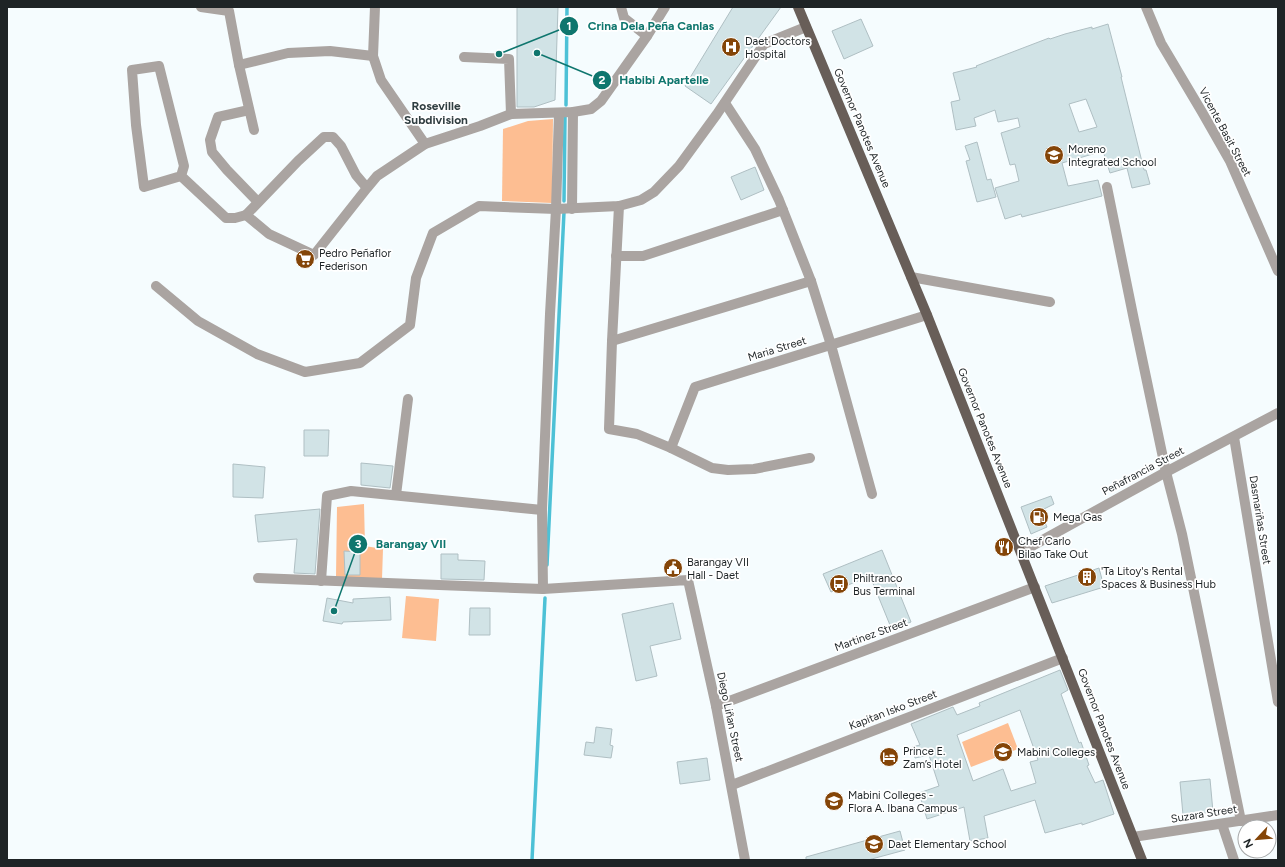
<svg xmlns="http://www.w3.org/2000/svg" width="1285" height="867" font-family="Figtree,sans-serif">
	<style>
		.green { fill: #fdbe92 }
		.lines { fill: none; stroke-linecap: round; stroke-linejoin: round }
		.stream { stroke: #4dc1d6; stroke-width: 3.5 }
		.building { fill: #d1e3e6; stroke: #afbfc3; fill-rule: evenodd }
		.minor { stroke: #aaa4a1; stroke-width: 10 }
		.major { stroke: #685e58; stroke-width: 10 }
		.labels { text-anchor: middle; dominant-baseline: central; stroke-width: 3.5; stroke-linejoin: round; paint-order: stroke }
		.poi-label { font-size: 11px; fill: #1e2426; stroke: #fff; text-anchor: start }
		.street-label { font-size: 11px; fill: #1e2426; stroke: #fff }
		.neighbourhood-label { font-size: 12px; font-weight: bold; fill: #303e41; stroke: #fff }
		.leader { fill: none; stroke: #0f766e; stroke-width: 1.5 }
		.callout-dot { fill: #0f766e; stroke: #fff; stroke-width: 1.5 }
		.mark-label { font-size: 12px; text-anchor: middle; font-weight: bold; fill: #fff }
		.callout-label { font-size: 12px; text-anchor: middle; font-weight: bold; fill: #0f766e; stroke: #fff; stroke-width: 3.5; stroke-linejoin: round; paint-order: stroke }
	</style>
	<rect width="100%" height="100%" fill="#f5fcfe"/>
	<g class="green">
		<polygon points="553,119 552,203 502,201 503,129 528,121"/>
		<polygon points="364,504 365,546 383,549 382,579 336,577 337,507"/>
		<polygon points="406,596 439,599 436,641 402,638"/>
		<polygon points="1008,723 1018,749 971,767 962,742"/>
	</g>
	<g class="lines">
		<g class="stream">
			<polyline points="566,105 567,7"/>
			<polyline points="564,201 565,116"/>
			<polyline points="547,565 564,212"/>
			<polyline points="532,860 545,598"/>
		</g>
	</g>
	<g class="building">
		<polygon points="517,7 558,7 555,100 534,107 517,107"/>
		<polygon points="733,7 781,7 711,104 685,86"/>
		<polygon points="861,19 873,46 844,59 832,31"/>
		<path d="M 1108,24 L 1122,77 L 1121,77 L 1144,170 L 1146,170 L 1150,184 L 1132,188 L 1127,168 L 1110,173 L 1103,151 L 1062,163 L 1068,186 L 1098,180 L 1102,196 L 1022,217 L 1021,214 L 1005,219 L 995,188 L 1019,181 L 1015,164 L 1010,165 L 1001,133 L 1020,127 L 1018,118 L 998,122 L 995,110 L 974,118 L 976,126 L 956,130 L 951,102 L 960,100 L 953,73 L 977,67 L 976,66 L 1049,38 L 1050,39 L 1065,34 L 1092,27 L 1092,29 ZM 1086,99 L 1097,127 L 1079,132 L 1069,104 Z"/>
		<polygon points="977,142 987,180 991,179 996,197 977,202 966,161 970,160 965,146"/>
		<polygon points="755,167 764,190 741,200 731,177"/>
		<polygon points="304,430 329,430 328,456 304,456"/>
		<polygon points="361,463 393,466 390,488 361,485"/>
		<polygon points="233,464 265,467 263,498 233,497"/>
		<polygon points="1051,496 1054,504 1040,511 1047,527 1031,534 1021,507"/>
		<polygon points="320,509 315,574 294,573 297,539 258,542 255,515"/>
		<polygon points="882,550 911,622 892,630 870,576 831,592 823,574"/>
		<polygon points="344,551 360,552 360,575 345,575"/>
		<polygon points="441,554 458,554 458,560 485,561 484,580 441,579"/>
		<polygon points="1099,568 1104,587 1052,603 1045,586"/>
		<polygon points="390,597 391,620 343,622 342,624 323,621 327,598 353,603 353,599"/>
		<polygon points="673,603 681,639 650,646 657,676 636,681 622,614"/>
		<polygon points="470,608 490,608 490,635 469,635"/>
		<path d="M 1060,670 L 1068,690 L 1061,694 L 1079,743 L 1081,742 L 1089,765 L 1087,766 L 1095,783 L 1103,780 L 1114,814 L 1082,825 L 1082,823 L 1045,833 L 1035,800 L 984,816 L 988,838 L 970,841 L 964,807 L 927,819 L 919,793 L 939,786 L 929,755 L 915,758 L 912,747 L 920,745 L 911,724 L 953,707 L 957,715 L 980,706 L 979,703 ZM 1020,710 L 1038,760 L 1030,762 L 1036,783 L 1011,791 L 1003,769 L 973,781 L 957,735 Z"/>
		<polygon points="596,727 612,729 610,745 613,746 611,758 584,755 586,742 594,743"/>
		<polygon points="707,758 710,780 680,784 677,762"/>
		<polygon points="1210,779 1213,812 1183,815 1180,782"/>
		<polygon points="900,831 905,850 868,860 806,860 806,857"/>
	</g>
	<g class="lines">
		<g class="minor">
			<polyline points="201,7 229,11 239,65 254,130"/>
			<polyline points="375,7 373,56 381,80 425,144"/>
			<polyline points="621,7 624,18 647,36"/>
			<polyline points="1146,7 1161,43 1202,112 1230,161 1278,271"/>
			<polyline points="464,57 509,59 511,114"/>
			<polyline points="239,65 288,53 330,51 373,56"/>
			<polyline points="725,103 755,149 779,200 811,281 831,345 872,494"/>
			<polyline points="249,110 218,117 210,140 212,152 227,170 258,202"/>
			<polyline points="181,176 184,166 159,66 132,70 136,125 144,187 181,176 226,218 235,218 246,215"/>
			<polyline points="1107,187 1134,320 1166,472 1182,534 1241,821"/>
			<polyline points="367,188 314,255 269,234 246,215 298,161 324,137 333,137 341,146 356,175 367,188 377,176 425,144 480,126 511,114 573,112 591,109 601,101 647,36 665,7"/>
			<polyline points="619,206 612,341 609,429 637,434 671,448 712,468 728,470 754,469 810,458"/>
			<polyline points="572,209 573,112"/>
			<polyline points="616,256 643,256 783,210"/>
			<polyline points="911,277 1050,302"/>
			<polyline points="156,286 198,321 257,354 305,372 360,363 410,325 416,278 433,233 479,206 556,209 619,206 641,200 654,192 679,166 717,114 764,44 806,27"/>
			<polyline points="612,341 811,281"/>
			<polyline points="1234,437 1278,702"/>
			<polyline points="671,448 695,387 927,315"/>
			<polyline points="396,495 408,399"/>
			<polyline points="1021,552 1166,472 1278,413"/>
			<polyline points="258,578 543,589 688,580 716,706 745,860"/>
			<polyline points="321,581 327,496 351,491 542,510"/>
			<polyline points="543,589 542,510 550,314 556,209 559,113"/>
			<polyline points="716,706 1035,587"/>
			<polyline points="732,785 1063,658"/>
			<polyline points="1222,824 1234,860"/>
			<polyline points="1133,837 1278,815"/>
		</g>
		<polyline class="major" points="798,7 927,315 1142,860"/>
	</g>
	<defs>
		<g id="hospital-disc" transform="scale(1)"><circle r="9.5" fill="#844508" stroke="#fff"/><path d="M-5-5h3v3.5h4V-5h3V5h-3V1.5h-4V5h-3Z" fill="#fff"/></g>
		<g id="school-disc" transform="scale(1)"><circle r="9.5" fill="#844508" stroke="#fff"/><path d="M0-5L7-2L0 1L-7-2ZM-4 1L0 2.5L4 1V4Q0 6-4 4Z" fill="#fff"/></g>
		<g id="supermarket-disc" transform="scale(1)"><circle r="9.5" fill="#844508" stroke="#fff"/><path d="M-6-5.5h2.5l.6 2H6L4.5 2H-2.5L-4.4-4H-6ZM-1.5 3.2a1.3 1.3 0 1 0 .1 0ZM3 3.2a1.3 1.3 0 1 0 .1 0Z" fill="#fff"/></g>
		<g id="fuel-disc" transform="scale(1)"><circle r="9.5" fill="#844508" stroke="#fff"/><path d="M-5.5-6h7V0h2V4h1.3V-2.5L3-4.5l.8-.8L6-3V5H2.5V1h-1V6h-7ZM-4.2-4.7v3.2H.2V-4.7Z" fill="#fff"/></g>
		<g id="restaurant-disc" transform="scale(1)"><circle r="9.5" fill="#844508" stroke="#fff"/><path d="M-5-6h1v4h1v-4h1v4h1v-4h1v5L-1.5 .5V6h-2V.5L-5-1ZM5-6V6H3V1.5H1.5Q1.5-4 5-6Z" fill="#fff"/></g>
		<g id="civic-disc" transform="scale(1)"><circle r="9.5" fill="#844508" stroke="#fff"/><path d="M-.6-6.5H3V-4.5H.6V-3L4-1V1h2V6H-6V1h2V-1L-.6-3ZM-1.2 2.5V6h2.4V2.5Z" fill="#fff"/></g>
		<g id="building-disc" transform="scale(1)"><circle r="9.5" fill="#844508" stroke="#fff"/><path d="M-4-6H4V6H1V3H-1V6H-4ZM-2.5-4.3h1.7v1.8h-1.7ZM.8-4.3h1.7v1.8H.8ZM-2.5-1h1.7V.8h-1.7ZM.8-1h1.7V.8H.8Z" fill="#fff"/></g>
		<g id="bus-disc" transform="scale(1)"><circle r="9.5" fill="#844508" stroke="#fff"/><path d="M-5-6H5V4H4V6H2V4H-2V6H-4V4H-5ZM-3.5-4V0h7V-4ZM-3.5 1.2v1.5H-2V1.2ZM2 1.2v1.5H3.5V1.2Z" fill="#fff"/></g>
		<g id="university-disc" transform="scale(1)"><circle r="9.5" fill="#844508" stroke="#fff"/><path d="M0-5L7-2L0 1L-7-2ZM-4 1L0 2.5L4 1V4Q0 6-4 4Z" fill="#fff"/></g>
		<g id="hotel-disc" transform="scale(1)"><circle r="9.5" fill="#844508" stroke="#fff"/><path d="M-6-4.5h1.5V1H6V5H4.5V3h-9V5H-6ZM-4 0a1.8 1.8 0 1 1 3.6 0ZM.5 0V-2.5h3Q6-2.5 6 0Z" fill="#fff"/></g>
	</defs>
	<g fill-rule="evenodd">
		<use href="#hospital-disc" x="731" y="47"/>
		<use href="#school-disc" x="1054" y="155"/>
		<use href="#supermarket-disc" x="305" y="259"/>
		<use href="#fuel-disc" x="1039" y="517"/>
		<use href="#restaurant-disc" x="1004" y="547"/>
		<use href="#civic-disc" x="673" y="568"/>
		<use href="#building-disc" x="1087" y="577"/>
		<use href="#bus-disc" x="839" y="584"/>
		<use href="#university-disc" x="1003" y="752"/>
		<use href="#hotel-disc" x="889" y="757"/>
		<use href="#school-disc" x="834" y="801"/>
		<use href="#school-disc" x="874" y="844"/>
	</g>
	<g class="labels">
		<g class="poi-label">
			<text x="745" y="41">Daet Doctors<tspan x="745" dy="13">Hospital</tspan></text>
			<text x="1068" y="149">Moreno<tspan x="1068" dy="13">Integrated School</tspan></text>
			<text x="319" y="253">Pedro Peñaflor<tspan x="319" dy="13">Federison</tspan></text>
			<text x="1053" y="517">Mega Gas</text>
			<text x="1018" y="541">Chef Carlo<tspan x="1018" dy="13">Bilao Take Out</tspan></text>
			<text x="687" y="562">Barangay VII<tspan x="687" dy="13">Hall - Daet</tspan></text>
			<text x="1101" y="571">'Ta Litoy's Rental<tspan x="1101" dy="13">Spaces &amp; Business Hub</tspan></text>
			<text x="853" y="578">Philtranco<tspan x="853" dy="13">Bus Terminal</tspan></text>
			<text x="903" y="751">Prince E.<tspan x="903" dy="13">Zam’s Hotel</tspan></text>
			<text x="1017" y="752">Mabini Colleges</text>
			<text x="848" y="795">Mabini Colleges -<tspan x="848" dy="13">Flora A. Ibana Campus</tspan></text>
			<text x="888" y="844">Daet Elementary School</text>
		</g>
		<g class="street-label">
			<text transform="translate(862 128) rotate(67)">Governor Panotes Avenue</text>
			<text transform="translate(1225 132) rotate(62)">Vicente Basit Street</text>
			<text transform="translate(777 349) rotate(-17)">Maria Street</text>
			<text transform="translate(985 428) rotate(68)">Governor Panotes Avenue</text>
			<text transform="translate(1143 471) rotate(-28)">Peñafrancia Street</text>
			<text transform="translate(1260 520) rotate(81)">Dasmariñas Street</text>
			<text transform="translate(871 635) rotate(-20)">Martinez Street</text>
			<text transform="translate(893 710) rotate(-21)">Kapitan Isko Street</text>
			<text transform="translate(730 717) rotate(78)">Diego Liñan Street</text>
			<text transform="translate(1104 729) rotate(69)">Governor Panotes Avenue</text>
			<text transform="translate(1204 814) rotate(-9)">Suzara Street</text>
		</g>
		<g class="neighbourhood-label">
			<text x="436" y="106">Roseville<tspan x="436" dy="14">Subdivision</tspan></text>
		</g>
	</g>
	<path class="leader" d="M499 54L569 26M537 53L602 80M334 611L358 544"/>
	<g class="callout-dot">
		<circle cx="499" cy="54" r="4"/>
		<circle cx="537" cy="53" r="4"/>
		<circle cx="334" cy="611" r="4"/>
		<circle cx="569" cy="26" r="10"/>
		<circle cx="602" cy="80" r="10"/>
		<circle cx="358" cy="544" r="10"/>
	</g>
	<g class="mark-label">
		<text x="569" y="30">1</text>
		<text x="602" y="84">2</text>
		<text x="358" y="548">3</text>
	</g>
	<g class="callout-label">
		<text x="651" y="30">Crina Dela Peña Canlas</text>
		<text x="664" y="84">Habibi Apartelle</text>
		<text x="411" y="548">Barangay VII</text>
	</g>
	<rect width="1285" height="867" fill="none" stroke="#1e2426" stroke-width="16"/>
	<g transform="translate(1257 839) rotate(244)"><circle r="19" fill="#ffffff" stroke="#a5a7a8"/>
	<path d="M0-3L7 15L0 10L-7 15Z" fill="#844508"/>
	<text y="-6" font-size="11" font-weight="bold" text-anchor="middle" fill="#1e2426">N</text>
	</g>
</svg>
